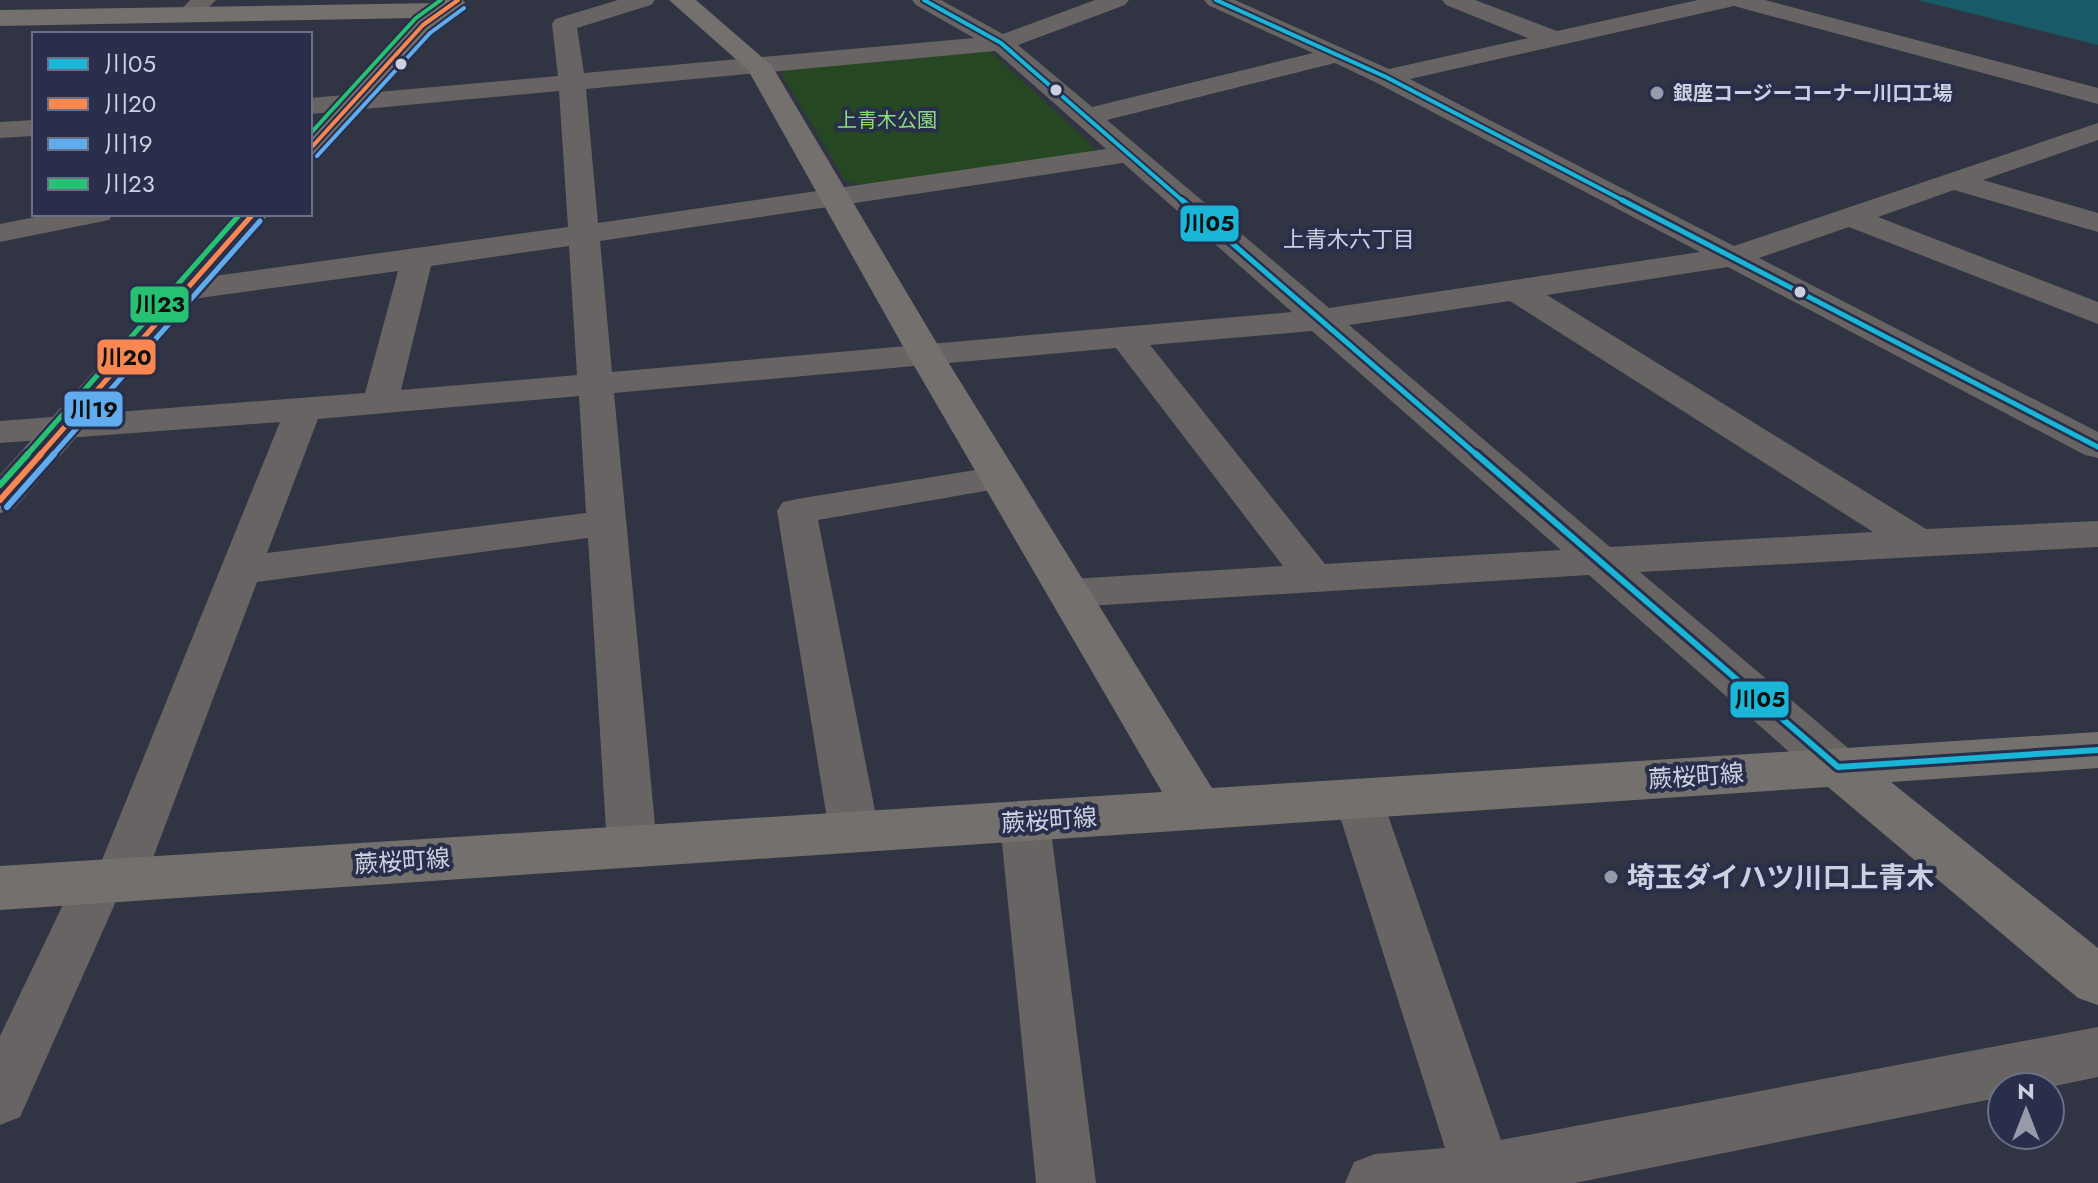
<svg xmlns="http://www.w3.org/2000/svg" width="2098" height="1183" font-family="Jost,'Noto Sans JP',sans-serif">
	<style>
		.green { fill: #254721 }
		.water { fill: #195a67 }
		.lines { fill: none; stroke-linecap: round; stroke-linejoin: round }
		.street { fill: #676463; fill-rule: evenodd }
		.secondary { fill: #73706d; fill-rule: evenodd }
		.bus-1-far2-casing { stroke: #292f4a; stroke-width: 8 }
		.bus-1-far1-casing { stroke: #292f4a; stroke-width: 10 }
		.bus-1-casing { stroke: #292f4a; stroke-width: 12 }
		.bus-2-far2-casing { stroke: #292f4a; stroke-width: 8 }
		.bus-2-far1-casing { stroke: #292f4a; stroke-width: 10 }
		.bus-2-casing { stroke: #292f4a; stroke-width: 12 }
		.bus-3-far2-casing { stroke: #292f4a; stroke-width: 8 }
		.bus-3-far1-casing { stroke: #292f4a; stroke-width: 10 }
		.bus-3-casing { stroke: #292f4a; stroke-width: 12 }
		.bus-4-far2-casing { stroke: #292f4a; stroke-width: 8 }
		.bus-4-far1-casing { stroke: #292f4a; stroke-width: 10 }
		.bus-4-casing { stroke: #292f4a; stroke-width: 12 }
		.bus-1-far2 { stroke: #1ab6d8; stroke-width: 4 }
		.bus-1-far1 { stroke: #1ab6d8; stroke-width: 5 }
		.bus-1 { stroke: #1ab6d8; stroke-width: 6 }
		.bus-2-far2 { stroke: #f88751; stroke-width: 4 }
		.bus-2-far1 { stroke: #f88751; stroke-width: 5 }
		.bus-2 { stroke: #f88751; stroke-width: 6 }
		.bus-3-far2 { stroke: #60acee; stroke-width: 4 }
		.bus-3-far1 { stroke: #60acee; stroke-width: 5 }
		.bus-3 { stroke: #60acee; stroke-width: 6 }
		.bus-4-far2 { stroke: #26c172; stroke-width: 4 }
		.bus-4-far1 { stroke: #26c172; stroke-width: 5 }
		.bus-4 { stroke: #26c172; stroke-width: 6 }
		.bus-dot { fill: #ccd1e2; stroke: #292f4a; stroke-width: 3 }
		.poi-dot { fill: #969aaa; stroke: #292f4a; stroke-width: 3 }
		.labels { text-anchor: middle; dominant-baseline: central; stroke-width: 8; stroke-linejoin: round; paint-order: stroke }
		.far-poi-label { font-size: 20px; font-weight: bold; fill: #ccd1e2; stroke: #292f4a; text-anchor: start }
		.far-park-label { font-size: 20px; fill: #8cda7e; stroke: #292f4a }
		.far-neighbourhood-label { font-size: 22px; fill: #ccd1e2; stroke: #292f4a }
		.street-label { font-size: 24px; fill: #ccd1e2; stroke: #292f4a }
		.near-poi-label { font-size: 28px; font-weight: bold; fill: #ccd1e2; stroke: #292f4a; text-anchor: start }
		.line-badge { stroke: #292f4a; stroke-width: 3 }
		.pale-badge-label { font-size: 22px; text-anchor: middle; font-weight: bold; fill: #111 }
	</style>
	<rect width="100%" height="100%" fill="#313442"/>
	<polygon class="green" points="978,50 990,51 1096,149 1085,154 865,185 846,182 781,73 796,67"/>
	<polygon class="water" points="1917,0 2098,0 2098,45"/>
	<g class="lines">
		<g class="street">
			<polygon points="190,0 216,0 196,20 180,20 176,15"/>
			<path d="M 618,0 L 655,0 L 651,5 L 577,28 L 584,73 L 974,38 L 916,5 L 912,0 L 941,0 L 1003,34 L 1095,0 L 1129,0 L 1125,5 L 1018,45 L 1092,107 L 1313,53 L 1208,5 L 1204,0 L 1235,0 L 1389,69 L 1528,38 L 1446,5 L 1442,0 L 1475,0 L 1557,31 L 1698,0 L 1765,0 L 2098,88 L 2098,104 L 1734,6 L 1410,79 L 1734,246 L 2098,123 L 2098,140 L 1983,180 L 2098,213 L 2098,232 L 1954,190 L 1878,217 L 2098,302 L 2098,324 L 1849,227 L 1759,258 L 2098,432 L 2098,458 L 2085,455 L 1728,267 L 1547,295 L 1926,529 L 2098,521 L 2098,547 L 1640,572 L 1855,754 L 1862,767 L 1855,780 L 1838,785 L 1821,780 L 1589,575 L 1071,607 L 1056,603 L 1050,593 L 1056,583 L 1071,579 L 1283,566 L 1116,348 L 614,393 L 657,846 L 650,860 L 632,866 L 614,860 L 607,846 L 588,538 L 257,582 L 145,879 L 138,894 L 117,899 L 20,1117 L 0,1125 L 0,1036 L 82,865 L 102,860 L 280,422 L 0,443 L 0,421 L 365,393 L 398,271 L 185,300 L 173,297 L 169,290 L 173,283 L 185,280 L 568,227 L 559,91 L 310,114 L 310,98 L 558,76 L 552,24 L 555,19 ZM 995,51 L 1106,149 L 598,223 L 586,89 ZM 1335,63 L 1377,83 L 1700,252 L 1329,308 L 1107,120 ZM 1123,163 L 1292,312 L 612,372 L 600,241 ZM 569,246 L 577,375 L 401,390 L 431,266 ZM 1510,301 L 1873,532 L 1610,547 L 1349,325 ZM 1312,331 L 1561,550 L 1325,564 L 1150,345 ZM 579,396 L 586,513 L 267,553 L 318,419 Z"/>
			<polygon points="34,120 34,136 0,138 0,122"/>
			<polygon points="51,214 113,214 109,220 0,242 0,224"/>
			<polygon points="1000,466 1014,470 1019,478 1014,486 818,520 879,831 871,845 854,850 837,845 829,831 777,511 783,502 797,499"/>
			<polygon points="1358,779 1375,785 1382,798 1501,1140 2098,1027 2098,1077 2050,1087 2002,1087 2002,1097 1575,1183 1345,1183 1354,1162 1375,1154 1445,1148 1334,798 1341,785"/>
			<polygon points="1025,804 1042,809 1050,823 1096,1183 1036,1183 1000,823 1008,809"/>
		</g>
		<g class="secondary">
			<polygon points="441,0 463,0 465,3 432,30 320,155 310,158 310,131 416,18 0,26 0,10 438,3"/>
			<polygon points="669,0 696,0 772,66 945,357 1212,788 2098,732 2098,768 1891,782 2098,948 2098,1005 2078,998 1828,787 0,910 0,866 1162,792 909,357 748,70"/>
			<polygon points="236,214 269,214 14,509 0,513 0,475"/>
		</g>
		<g class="bus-1-far2-casing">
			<g id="bus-1-far2">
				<polyline points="924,0 1001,43 1184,202"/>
				<polyline points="1216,0 1386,77 1626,202"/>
			</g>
		</g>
		<g class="bus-1-far1-casing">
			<g id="bus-1-far1">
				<polyline points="1182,200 1478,456"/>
				<polyline points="1622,200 2098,447"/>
			</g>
		</g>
		<g class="bus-1-casing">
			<polyline id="bus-1" points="1476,454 1838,767 2098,750"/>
		</g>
		<g class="bus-2-far2-casing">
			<polyline id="bus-2-far2" points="310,149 423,25 458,0"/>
		</g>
		<g class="bus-2-far1-casing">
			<polyline id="bus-2-far1" points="39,456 253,214"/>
		</g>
		<g class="bus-2-casing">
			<polyline id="bus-2" points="0,500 41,454"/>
		</g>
		<g class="bus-3-far2-casing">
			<polyline id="bus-3-far2" points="317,156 430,33 464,8"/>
		</g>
		<g class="bus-3-far1-casing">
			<polyline id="bus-3-far1" points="52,456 260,221"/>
		</g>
		<g class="bus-3-casing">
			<polyline id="bus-3" points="7,507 54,454"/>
		</g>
		<g class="bus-4-far2-casing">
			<polyline id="bus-4-far2" points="310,134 416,18 441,0"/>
		</g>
		<g class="bus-4-far1-casing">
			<polyline id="bus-4-far1" points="26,456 240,214"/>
		</g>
		<g class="bus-4-casing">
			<polyline id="bus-4" points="0,485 28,454"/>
		</g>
		<use href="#bus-1-far2" class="bus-1-far2"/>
		<use href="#bus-1-far1" class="bus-1-far1"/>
		<use href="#bus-1" class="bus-1"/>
		<use href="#bus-2-far2" class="bus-2-far2"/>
		<use href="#bus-2-far1" class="bus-2-far1"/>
		<use href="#bus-2" class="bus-2"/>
		<use href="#bus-3-far2" class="bus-3-far2"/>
		<use href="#bus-3-far1" class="bus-3-far1"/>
		<use href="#bus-3" class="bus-3"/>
		<use href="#bus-4-far2" class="bus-4-far2"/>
		<use href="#bus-4-far1" class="bus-4-far1"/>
		<use href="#bus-4" class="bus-4"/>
	</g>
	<g class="bus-dot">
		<circle cx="401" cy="64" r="7"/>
		<circle cx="1056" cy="90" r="7"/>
		<circle cx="1800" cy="292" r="7"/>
	</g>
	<g class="poi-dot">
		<circle cx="1657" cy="93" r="8"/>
		<circle cx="1611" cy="877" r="8"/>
	</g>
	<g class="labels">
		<g class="far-poi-label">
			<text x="1673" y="93">銀座コージーコーナー川口工場</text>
		</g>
		<g class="far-park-label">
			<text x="887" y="120">上青木公園</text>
		</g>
		<g class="far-neighbourhood-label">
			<text x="1349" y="239">上青木六丁目</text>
		</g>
		<g class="street-label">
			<text transform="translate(1696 776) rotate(-4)">蕨桜町線</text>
			<text transform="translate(1049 820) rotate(-4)">蕨桜町線</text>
			<text transform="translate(402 861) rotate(-4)">蕨桜町線</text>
		</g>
		<g class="near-poi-label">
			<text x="1627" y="877">埼玉ダイハツ川口上青木</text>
		</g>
	</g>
	<g class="line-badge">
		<rect x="1179" y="204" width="61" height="39" rx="8" fill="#1ab6d8"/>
		<rect x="129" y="285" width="61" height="39" rx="8" fill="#26c172"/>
		<rect x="96" y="338" width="61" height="38" rx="8" fill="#f88751"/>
		<rect x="63" y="390" width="61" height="38" rx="8" fill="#60acee"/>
		<rect x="1729" y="680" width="61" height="39" rx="8" fill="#1ab6d8"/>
	</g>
	<g class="pale-badge-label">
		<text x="1209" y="231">川05</text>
		<text x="160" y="312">川23</text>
		<text x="126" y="365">川20</text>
		<text x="94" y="417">川19</text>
		<text x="1760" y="707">川05</text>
	</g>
	<rect x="32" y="32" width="280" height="184" fill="#292f4a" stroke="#6a7087" stroke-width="2"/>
	<rect x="48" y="58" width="40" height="12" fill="#1ab6d8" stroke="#6a7087" stroke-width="2"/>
	<text x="104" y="72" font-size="24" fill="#ccd1e2">川05</text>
	<rect x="48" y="98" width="40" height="12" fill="#f88751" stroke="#6a7087" stroke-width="2"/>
	<text x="104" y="112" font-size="24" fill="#ccd1e2">川20</text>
	<rect x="48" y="138" width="40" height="12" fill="#60acee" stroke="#6a7087" stroke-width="2"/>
	<text x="104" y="152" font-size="24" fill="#ccd1e2">川19</text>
	<rect x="48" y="178" width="40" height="12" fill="#26c172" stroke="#6a7087" stroke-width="2"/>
	<text x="104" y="192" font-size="24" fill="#ccd1e2">川23</text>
	<g transform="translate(2026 1111)"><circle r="38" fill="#292f4a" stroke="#6a7087" stroke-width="2"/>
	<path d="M0-6L14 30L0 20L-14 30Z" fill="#969aaa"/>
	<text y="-12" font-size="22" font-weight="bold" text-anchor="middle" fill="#ccd1e2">N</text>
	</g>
</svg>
